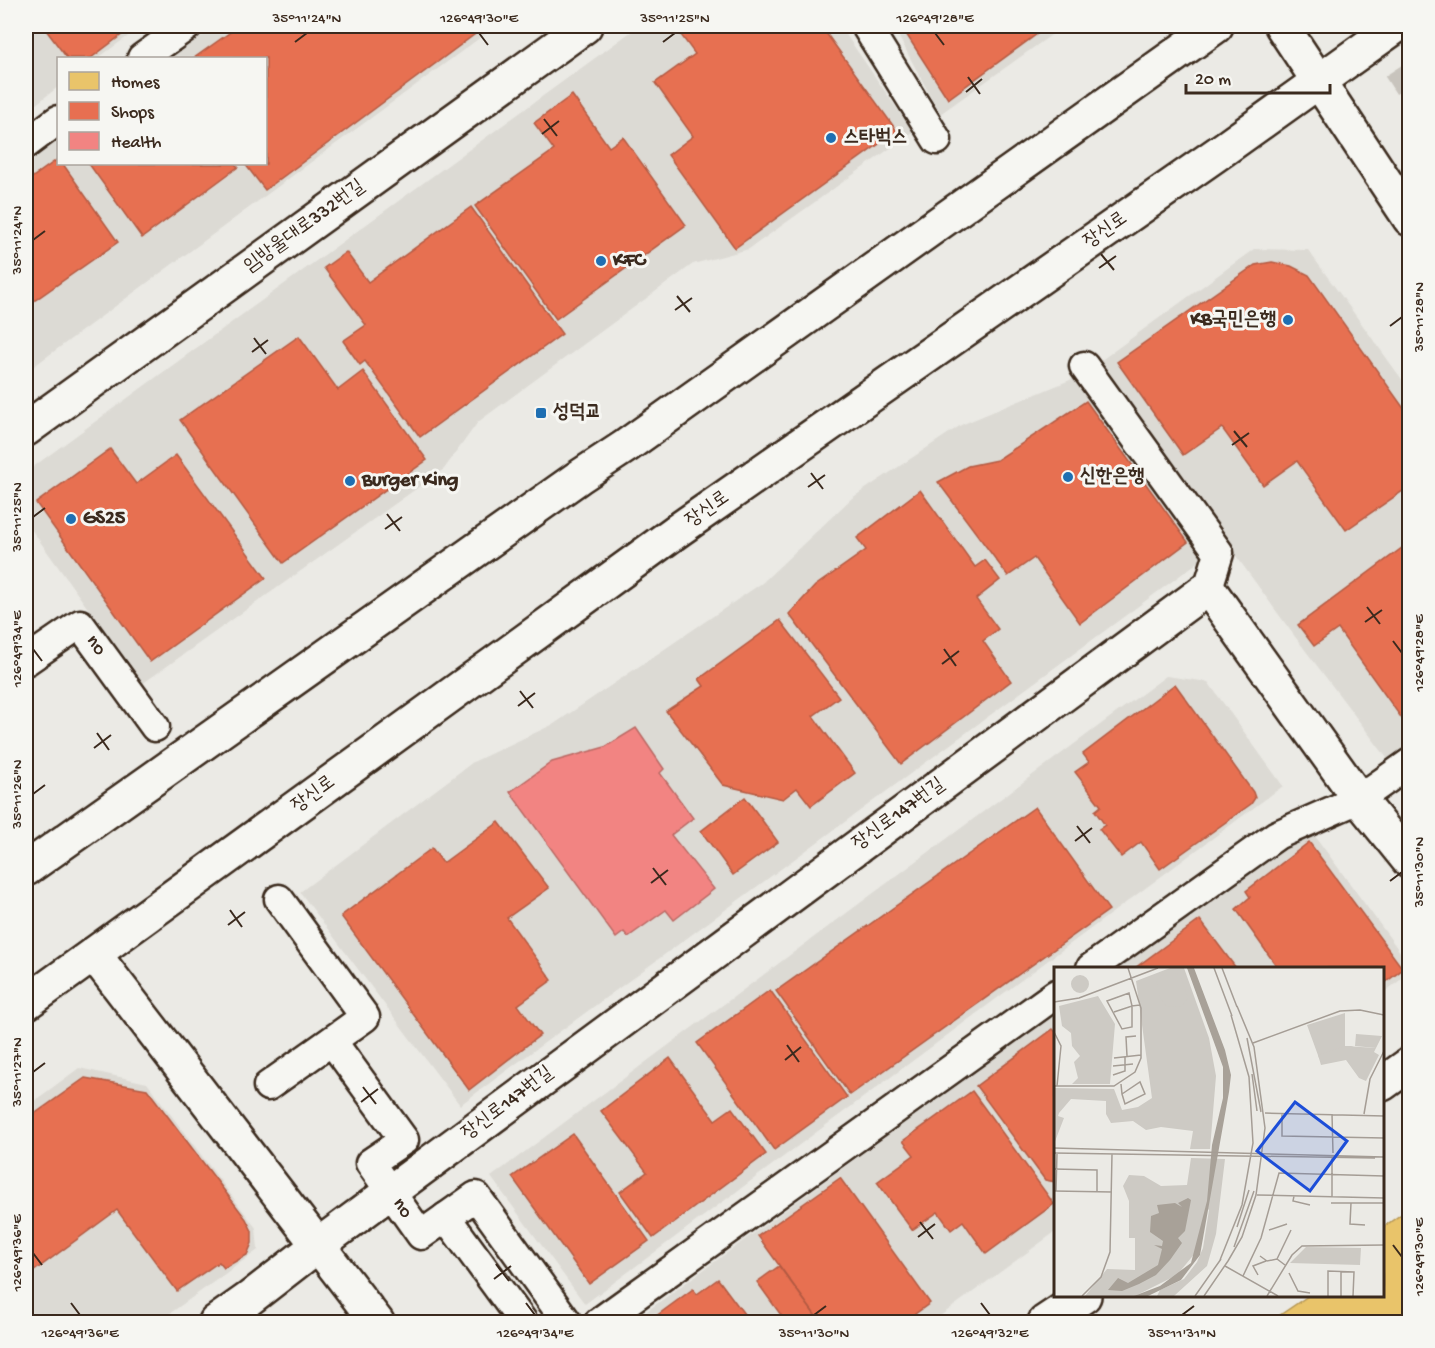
<svg xmlns="http://www.w3.org/2000/svg" width="1435" height="1348" font-family="'Gochi Hand','Poor Story',sans-serif">
	<style>
		.built { fill: #dcdad4 }
		.homes { fill: #e9c46a; stroke: #b59653; stroke-width: 1.5 }
		.shops { fill: #e76f51; stroke: #b35a42; stroke-width: 1.5 }
		.health { fill: #f28482; stroke: #bb6964; stroke-width: 1.5 }
		.lines { fill: none; stroke-linecap: round; stroke-linejoin: round }
		.secondary-tunnel { stroke: #c8c4bd; stroke-width: 33; stroke-dasharray: 33 16; stroke-linecap: butt }
		.pedestrian-casing { stroke: #3b2a1e; stroke-width: 33 }
		.minor-casing { stroke: #3b2a1e; stroke-width: 38 }
		.secondary-casing { stroke: #3b2a1e; stroke-width: 38 }
		.pedestrian { stroke: #f6f6f2; stroke-width: 28 }
		.minor { stroke: #f6f6f2; stroke-width: 33 }
		.secondary { stroke: #f6f6f2; stroke-width: 33 }
		.ticks { fill: none; stroke: #3b2a1e; stroke-width: 2 }
		.poi-dot { fill: #1f6fb2; stroke: #f6f6f2; stroke-width: 2 }
		.labels { text-anchor: middle; dominant-baseline: central; stroke-width: 6; stroke-linejoin: round; paint-order: stroke }
		.poi-label { font-size: 20px; font-weight: bold; fill: #3b2a1e; stroke: #f6f6f2; text-anchor: start }
		.street-label { font-size: 20px; fill: #3b2a1e; stroke: #f6f6f2 }
		.inset-road { fill: none; stroke: #a59d95; stroke-width: 1.5 }
		.view { fill: #1d4ed8; fill-opacity: 0.15; stroke: #1d4ed8; stroke-width: 3 }
		.inset-edge { fill: none; stroke: #3b2a1e; stroke-width: 3 }
		.neatline { fill: none; stroke: #3b2a1e; stroke-width: 2 }
		.ticks-label { font-size: 15px; text-anchor: middle; fill: #3b2a1e }
	</style>
	<rect width="100%" height="100%" fill="#ebeae5"/>
	<filter id="ink" filterUnits="userSpaceOnUse"><feTurbulence type="fractalNoise" baseFrequency=".0167" numOctaves="2"/><feDisplacementMap in="SourceGraphic" scale="12" xChannelSelector="R" yChannelSelector="G"/><feConvolveMatrix kernelMatrix="1 2 1 2 8 2 1 2 1" color-interpolation-filters="sRGB"/></filter>
	<g filter="url(#ink)">
		<g class="built">
			<polygon points="26,26 142,26 98,58 58,58 58,87 26,112"/>
			<polygon points="215,26 496,26 26,372 26,165 58,141 58,164 266,164 266,58 170,58"/>
			<polygon points="639,26 840,26 913,132 749,249 693,264 478,422 444,469 142,684 26,522 26,472"/>
			<polygon points="893,26 1064,26 940,114"/>
			<polygon points="1254,249 1308,250 1409,389 1409,747 1390,762 1293,634 1096,364"/>
			<polygon points="1075,378 1205,557 460,1105 300,892 473,762 554,724 762,583 852,498 961,425"/>
			<polygon points="1166,676 1208,682 1283,786 585,1304 491,1177"/>
			<polygon points="1309,828 1406,960 1403,978 1383,993 1382,968 1117,968"/>
			<polygon points="1055,1013 1055,1232 932,1322 632,1322"/>
			<polygon points="79,1068 147,1083 256,1228 258,1250 158,1322 26,1322 26,1107"/>
		</g>
		<polygon class="homes" points="1410,1208 1410,1322 1270,1322 1308,1296 1382,1296 1382,1228"/>
		<g class="shops">
			<polygon points="43,26 125,26 128,30 91,58 67,58"/>
			<polygon points="239,26 486,26 265,190 245,164 266,164 266,58 194,58"/>
			<polygon points="694,26 821,26 897,131 735,248 668,155 693,136 655,83 695,54 681,35"/>
			<polygon points="901,26 1048,26 948,99"/>
			<polygon points="572,95 609,147 623,137 686,225 556,319 475,206 554,150 534,123"/>
			<polygon points="58,159 58,164 63,164 118,242 34,301 26,289 26,182"/>
			<polygon points="89,164 235,164 238,167 142,238"/>
			<polygon points="471,207 562,334 420,437 365,361 360,365 343,341 366,325 324,268 346,252 368,282"/>
			<polygon points="1272,262 1291,266 1309,275 1410,417 1410,486 1346,530 1297,461 1263,485 1222,428 1183,455 1117,362 1255,265"/>
			<polygon points="299,336 338,390 363,371 427,460 283,563 180,420"/>
			<polygon points="1086,401 1188,542 1080,623 1034,558 1008,576 938,482 968,466 997,460"/>
			<polygon points="110,449 136,484 176,455 266,578 150,662 36,503"/>
			<polygon points="920,490 975,567 985,560 1000,580 976,599 998,629 983,641 1011,681 901,764 789,614 815,586 866,550 857,538"/>
			<polygon points="1410,542 1410,730 1338,629 1314,646 1298,625"/>
			<polygon points="780,620 839,697 813,716 855,773 811,806 797,788 783,799 723,785 666,711 704,686 699,679"/>
			<polygon points="1175,684 1253,792 1255,798 1251,804 1160,869 1141,842 1121,857 1099,829 1105,825 1095,811 1101,806 1075,772 1089,762 1083,754"/>
			<polygon points="745,797 778,842 733,875 701,831"/>
			<polygon points="1035,807 1109,910 850,1095 776,991"/>
			<polygon points="499,822 549,888 507,918 552,980 518,1005 540,1035 469,1090 341,916 432,848 443,863"/>
			<polygon points="1309,842 1403,969 1382,985 1382,968 1278,968 1236,909 1250,897 1246,891"/>
			<polygon points="1200,920 1236,968 1135,968"/>
			<polygon points="770,990 847,1097 774,1150 697,1043"/>
			<polygon points="1053,1029 1056,1032 1056,1182 1045,1180 976,1086"/>
			<polygon points="670,1058 715,1120 732,1108 766,1154 653,1238 620,1192 647,1172 601,1111"/>
			<polygon points="85,1078 147,1089 246,1219 252,1231 252,1243 247,1255 224,1268 219,1262 177,1291 117,1210 26,1277 26,1120"/>
			<polygon points="972,1091 1054,1204 986,1254 963,1221 951,1230 938,1212 912,1230 877,1182 914,1155 903,1141"/>
			<polygon points="573,1134 649,1241 589,1284 512,1177"/>
			<polygon points="840,1178 930,1303 904,1322 820,1322 758,1236"/>
			<polygon points="779,1266 820,1322 786,1322 757,1282"/>
			<polygon points="718,1279 750,1322 648,1322 693,1289 697,1294"/>
		</g>
		<polygon class="health" points="636,728 664,769 660,773 693,818 671,835 714,889 674,920 666,910 628,937 624,932 616,938 510,792 552,762 605,747"/>
		<g class="lines">
			<polyline class="secondary-tunnel" points="1372,26 1410,85"/>
			<g class="pedestrian-casing">
				<g id="pedestrian">
					<polyline points="866,26 937,140"/>
					<polyline points="142,58 187,26"/>
					<polyline points="26,144 58,120"/>
					<polyline points="1084,366 1219,553 1208,588"/>
					<path id="s1" d="M 26,661 L 80,624 L 155,727"/>
					<polyline points="1091,968 1277,835 1359,799 1410,763"/>
					<path id="s2" d="M 332,1041 L 404,1140 L 370,1163 L 421,1235 L 476,1196 L 567,1322"/>
					<polyline points="268,1086 365,1017 279,899"/>
					<polyline points="446,1217 523,1322"/>
					<polyline points="599,1322 1056,994"/>
				</g>
			</g>
			<g class="minor-casing">
				<g id="minor">
					<polyline points="26,429 585,26"/>
					<polyline points="94,954 377,1322"/>
					<polyline points="1382,1084 1410,1064"/>
					<polyline points="216,1322 250,1298 317,1246 1208,588 1359,799 1410,862"/>
					<polyline points="1045,1322 1084,1296"/>
				</g>
			</g>
			<g class="secondary-casing">
				<g id="secondary">
					<polyline points="1282,26 1410,219"/>
					<polyline points="26,869 579,477 626,446 1216,26"/>
					<polyline points="26,1003 94,954 678,530 1224,149 1396,26"/>
				</g>
			</g>
			<use href="#pedestrian" class="pedestrian"/>
			<use href="#minor" class="minor"/>
			<use href="#secondary" class="secondary"/>
		</g>
	</g>
	<path class="ticks" d="M 479,33 L 488,45M 935,33 L 944,45M 295,42 L 307,33M 663,42 L 675,33M 968,77 L 980,94M 966,92 L 982,79M 544,119 L 557,136M 542,134 L 559,121M 33,240 L 45,231M 1101,254 L 1114,270M 1099,268 L 1116,256M 677,296 L 690,312M 675,310 L 692,298M 1390,326 L 1402,317M 254,338 L 266,354M 252,352 L 268,340M 1234,431 L 1247,447M 1232,445 L 1249,433M 811,473 L 823,489M 808,487 L 825,475M 387,514 L 400,531M 33,517 L 45,508M 385,529 L 402,517M 1367,607 L 1380,624M 1365,622 L 1382,610M 1393,641 L 1402,653M 33,649 L 42,661M 944,649 L 956,666M 942,664 L 959,651M 520,691 L 533,708M 518,706 L 535,693M 97,733 L 109,750M 94,748 L 111,735M 33,794 L 45,785M 1077,826 L 1090,843M 1075,841 L 1092,828M 653,868 L 666,885M 1390,881 L 1402,872M 651,883 L 668,870M 230,910 L 242,927M 228,925 L 245,912M 787,1045 L 799,1062M 785,1060 L 801,1047M 33,1072 L 45,1063M 363,1087 L 376,1104M 361,1102 L 378,1089M 920,1222 L 933,1239M 918,1237 L 935,1224M 1393,1245 L 1402,1257M 33,1253 L 42,1265M 496,1264 L 509,1281M 494,1279 L 511,1266M 71,1303 L 80,1315M 526,1303 L 535,1315M 981,1303 L 990,1315M 814,1315 L 826,1306M 1182,1315 L 1194,1306"/>
	<g class="poi-dot">
		<circle cx="831" cy="138" r="6"/>
		<circle cx="601" cy="261" r="6"/>
		<circle cx="1288" cy="320" r="6"/>
		<rect x="535" y="407" width="12" height="12" rx="3"/>
		<circle cx="1068" cy="477" r="6"/>
		<circle cx="350" cy="481" r="6"/>
		<circle cx="71" cy="519" r="6"/>
	</g>
	<g class="labels">
		<g class="poi-label">
			<text x="843" y="138">스타벅스</text>
			<text x="613" y="261">KFC</text>
			<text x="1276" y="320" text-anchor="end">KB국민은행</text>
			<text x="553" y="413">성덕교</text>
			<text x="1080" y="477">신한은행</text>
			<text x="362" y="481">Burger King</text>
			<text x="83" y="519">GS25</text>
		</g>
		<g class="street-label">
			<text transform="translate(305 227) rotate(-36)">임방울대로332번길</text>
			<text transform="translate(1106 231) rotate(-35)">장신로</text>
			<text transform="translate(708 510) rotate(-35)">장신로</text>
			<text stroke="none"><textPath href="#s1" startOffset="92">no</textPath></text>
			<text transform="translate(314 795) rotate(-36)">장신로</text>
			<text transform="translate(899 815) rotate(-36)">장신로147번길</text>
			<text transform="translate(508 1104) rotate(-37)">장신로147번길</text>
			<text stroke="none"><textPath href="#s2" startOffset="219">no</textPath></text>
		</g>
	</g>
	<g transform="translate(1054 967)">
		<rect width="330" height="330" fill="#ebeae5"/>
		<path d="M 291,46 L 291,79 L 300,79 L 265,91 L 253,58 ZM 252,280 L 307,281 L 306,298 L 236,296 Z" fill="#cdcac4"/>
		<path d="M 116,1 L 130,1 L 155,71 L 162,109 L 156,182 L 136,182 L 139,164 L 107,160 L 92,163 L 79,154 L 57,156 L 52,147 L 52,134 L 17,132 L 5,146 L 4,149 L 10,151 L 0,177 L 1,121 L 60,122 L 68,143 L 84,140 L 98,131 L 82,14 ZM 44,29 L 61,57 L 56,117 L 18,117 L 24,111 L 20,95 L 26,89 L 18,79 L 17,66 L 8,59 L 5,39 ZM 291,79 L 322,81 L 320,85 L 325,88 L 312,114 L 305,111 L 292,93 L 267,98 L 264,88 ZM 137,191 L 171,192 L 162,267 L 153,299 L 120,329 L 103,329 L 106,323 L 130,312 L 143,295 L 149,281 L 155,243 L 152,240 L 142,285 L 123,308 L 81,329 L 31,329 L 53,302 L 81,303 L 81,271 L 75,271 L 75,234 L 69,219 L 75,208 L 90,209 L 107,219 L 133,218 Z" fill="#cdcac4"/>
		<path d="M 114,3 L 126,8 L 134,31 L 128,39 L 113,40 L 107,32 L 102,14 ZM17 17a9 9 0 1 1 18 0a9 9 0 1 1-18 0ZM 302,67 L 328,69 L 322,81 L 301,79 Z" fill="#cdcac4"/>
		<path d="M 133,1 L 140,1 L 171,83 L 177,108 L 175,125 L 146,288 L 127,313 L 94,329 L 80,329 L 106,319 L 137,296 L 153,234 L 158,178 L 169,131 L 169,100 ZM 134,231 L 137,233 L 131,264 L 124,271 L 128,276 L 116,293 L 102,308 L 85,317 L 68,324 L 54,323 L 64,311 L 74,316 L 104,298 L 108,282 L 100,278 L 108,279 L 109,274 L 96,265 L 97,249 L 105,246 L 103,238 L 121,236 L 128,240 L 124,236 Z" fill="#a8a198"/>
		<path class="inset-road" d="M 160,1 L 178,49M 168,1 L 183,40M 0,35 L 25,31 L 104,1M 60,45 L 78,39 L 78,60 L 68,62 L 53,34 L 75,26 L 78,39 L 86,38M 0,65 L 7,79 L 3,119M 193,71 L 207,145M 199,76 L 286,44 L 306,43 L 330,48M 73,89 L 72,70 L 82,69M 60,91 L 87,88M 59,99 L 79,97M 198,107 L 203,144M 59,108 L 71,104 L 71,90M 67,117 L 68,127 L 71,137 L 91,127 L 86,115 L 68,127M 0,119 L 60,119 L 81,105 L 87,91 L 87,41 L 74,1M 211,146 L 330,149M 228,146 L 228,169 L 330,171M 278,147 L 279,186M 310,147 L 316,112 L 330,84M 0,181 L 330,190M 0,186 L 321,191M 0,202 L 43,203 L 43,224M 0,224 L 58,225M 2,224 L 3,186M 203,228 L 330,231M 240,229 L 239,234 L 256,238M 278,230 L 278,191M 277,236 L 297,236 L 296,257 L 311,258M 297,236 L 330,236M 183,260 L 195,223M 215,263 L 233,257M 180,280 L 200,224M 206,289 L 213,294 L 223,292 L 231,298M 223,292 L 237,263M 166,293 L 188,238 L 199,176 L 195,110 L 177,48M 174,294 L 188,270 L 202,228 L 211,161 L 200,80 L 183,39M 171,299 L 224,329M 235,306 L 244,324 L 256,326M 204,308 L 199,299 L 212,294M 189,309 L 207,271 L 225,206 L 330,209M 28,329 L 47,310 L 56,285 L 58,187M 141,329 L 167,292M 150,329 L 174,294M 213,329 L 238,288 L 248,279 L 330,278M 274,329 L 274,304 L 300,305 L 299,329M 287,329 L 287,304"/>
		<path class="view" d="M 241,135 L 293,174 L 256,224 L 203,184 Z"/>
		<rect width="330" height="330" class="inset-edge"/>
	</g>
	<rect width="1435" height="1348" fill="none" stroke="#f6f6f2" stroke-width="66"/>
	<rect x="57" y="57" width="210" height="108" fill="#f6f6f2" stroke="#aba49d" stroke-width="1.5"/>
	<rect x="69" y="72" width="30" height="18" fill="#e9c46a" stroke="#aba49d" stroke-width="1.5"/>
	<text x="111" y="87" font-size="18" fill="#3b2a1e">Homes</text>
	<rect x="69" y="102" width="30" height="18" fill="#e76f51" stroke="#aba49d" stroke-width="1.5"/>
	<text x="111" y="117" font-size="18" fill="#3b2a1e">Shops</text>
	<rect x="69" y="132" width="30" height="18" fill="#f28482" stroke="#aba49d" stroke-width="1.5"/>
	<text x="111" y="147" font-size="18" fill="#3b2a1e">Health</text>
	<path d="M1186 84v9h144v-9" fill="none" stroke="#3b2a1e" stroke-width="3"/>
	<text x="1195" y="84" font-size="18" fill="#3b2a1e" stroke="#f6f6f2" stroke-width="4.5" paint-order="stroke">20 m</text>
	<rect x="33" y="33" width="1369" height="1282" class="neatline"/>
	<g class="ticks-label">
		<text x="307" y="22">35°11'24"N</text>
		<text x="479" y="22">126°49'30"E</text>
		<text x="675" y="22">35°11'25"N</text>
		<text x="935" y="22">126°49'28"E</text>
		<text transform="translate(16 240) rotate(-90)" y="5">35°11'24"N</text>
		<text transform="translate(1418 317) rotate(-90)" y="5">35°11'28"N</text>
		<text transform="translate(16 517) rotate(-90)" y="5">35°11'25"N</text>
		<text transform="translate(16 649) rotate(-90)" y="5">126°49'34"E</text>
		<text transform="translate(1418 653) rotate(-90)" y="5">126°49'28"E</text>
		<text transform="translate(16 794) rotate(-90)" y="5">35°11'26"N</text>
		<text transform="translate(1418 872) rotate(-90)" y="5">35°11'30"N</text>
		<text transform="translate(16 1072) rotate(-90)" y="5">35°11'27"N</text>
		<text transform="translate(16 1253) rotate(-90)" y="5">126°49'36"E</text>
		<text transform="translate(1418 1257) rotate(-90)" y="5">126°49'30"E</text>
		<text x="80" y="1337">126°49'36"E</text>
		<text x="535" y="1337">126°49'34"E</text>
		<text x="814" y="1337">35°11'30"N</text>
		<text x="990" y="1337">126°49'32"E</text>
		<text x="1182" y="1337">35°11'31"N</text>
	</g>
</svg>
